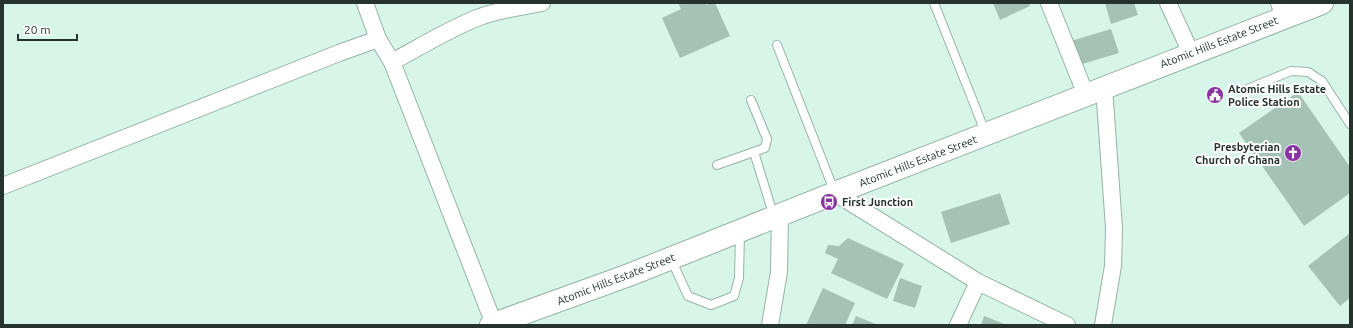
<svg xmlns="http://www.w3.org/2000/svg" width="1353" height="328" font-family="Ubuntu,sans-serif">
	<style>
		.building { fill: #a4c2b5 }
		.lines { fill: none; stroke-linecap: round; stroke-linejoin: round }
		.lane-casing { stroke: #96b3a7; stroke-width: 10 }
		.street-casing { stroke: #96b3a7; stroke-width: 18 }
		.secondary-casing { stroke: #96b3a7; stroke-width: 24 }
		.lane { stroke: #fff; stroke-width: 8 }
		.street { stroke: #fff; stroke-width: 16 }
		.secondary { stroke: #fff; stroke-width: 22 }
		.labels { text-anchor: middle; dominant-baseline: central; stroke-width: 4; stroke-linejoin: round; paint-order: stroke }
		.street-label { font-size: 11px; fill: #26322d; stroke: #fff }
		.poi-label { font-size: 11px; font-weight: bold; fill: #26322d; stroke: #fff; text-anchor: start }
	</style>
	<rect width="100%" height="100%" fill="#d7f6e9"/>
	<g class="building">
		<polygon points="678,3 705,3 706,5 710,3 715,3 730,36 680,58 662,18 681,9"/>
		<polygon points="993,3 1029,3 1030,6 1000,20"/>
		<polygon points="1105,3 1134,3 1138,15 1111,24"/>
		<polygon points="1111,29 1119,53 1079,65 1071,41"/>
		<polygon points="1298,92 1350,167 1350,193 1304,226 1239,133"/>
		<polygon points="1000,193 1010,224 951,243 941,212"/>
		<polygon points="1350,233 1350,298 1340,306 1308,266"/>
		<polygon points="848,238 904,264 887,299 831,273 838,259 825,253 828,245 839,246"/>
		<polygon points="900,278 922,286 915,308 893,301"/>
		<polygon points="823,288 855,303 845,325 806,325"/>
		<polygon points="856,316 878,325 852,325"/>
		<polygon points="984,316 1007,325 981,325"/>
	</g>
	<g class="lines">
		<g class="lane-casing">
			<g id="lane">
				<polyline points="934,3 986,134"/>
				<polyline points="777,45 835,193"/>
				<polyline points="1245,90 1291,71 1308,72 1322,81 1350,124"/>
				<polyline points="754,152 774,217"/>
				<polyline points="717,165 765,148 767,139 751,100"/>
				<polyline points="671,259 688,296 711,305 734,296 739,278 740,232"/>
			</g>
		</g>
		<g class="street-casing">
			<g id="street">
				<polyline points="365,3 378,39 392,62 494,324"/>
				<polyline points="1049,3 1086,95"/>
				<polyline points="1168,3 1191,53"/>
				<polyline points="1279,3 1284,17"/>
				<path d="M 392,62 C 420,47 447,30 477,18 C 497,10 520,7 542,3"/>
				<polyline points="3,186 339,53 378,39"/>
				<polyline points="835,193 978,282 1067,325"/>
				<polyline points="770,325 779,272 780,215"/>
				<polyline points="958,325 978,282"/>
				<polyline points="1103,325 1113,266 1114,228 1104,87"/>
			</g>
		</g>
		<g class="secondary-casing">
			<polyline id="secondary" points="491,325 629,275 835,193 1322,3"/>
		</g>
		<use href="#lane" class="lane"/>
		<use href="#street" class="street"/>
		<use href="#secondary" class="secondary"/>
	</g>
	<defs>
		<g id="civic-disc" transform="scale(0.9)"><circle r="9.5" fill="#8a34a2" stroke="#fff"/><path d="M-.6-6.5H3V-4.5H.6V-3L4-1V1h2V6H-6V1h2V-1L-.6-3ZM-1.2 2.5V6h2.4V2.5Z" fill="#fff"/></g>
		<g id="church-disc" transform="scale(0.9)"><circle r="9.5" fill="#8a34a2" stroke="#fff"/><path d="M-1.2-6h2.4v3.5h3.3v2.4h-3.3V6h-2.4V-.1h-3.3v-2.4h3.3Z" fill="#fff"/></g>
		<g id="bus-disc" transform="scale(0.9)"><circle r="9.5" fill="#8a34a2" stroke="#fff"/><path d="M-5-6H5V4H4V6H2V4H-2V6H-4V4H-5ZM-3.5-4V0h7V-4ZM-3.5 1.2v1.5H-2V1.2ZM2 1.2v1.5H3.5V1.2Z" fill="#fff"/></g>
	</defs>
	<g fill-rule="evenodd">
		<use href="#civic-disc" x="1215" y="95"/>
		<use href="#church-disc" x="1293" y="153"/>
		<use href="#bus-disc" x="829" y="202"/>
	</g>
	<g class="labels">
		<g class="street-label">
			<text transform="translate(1219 42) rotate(-21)">Atomic Hills Estate Street</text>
			<text transform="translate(918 161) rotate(-21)">Atomic Hills Estate Street</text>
			<text transform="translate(616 279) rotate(-21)">Atomic Hills Estate Street</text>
		</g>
		<g class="poi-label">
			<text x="1228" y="89">Atomic Hills Estate<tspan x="1228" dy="13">Police Station</tspan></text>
			<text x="1280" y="147" text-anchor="end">Presbyterian<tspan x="1280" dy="13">Church of Ghana</tspan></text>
			<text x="842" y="202">First Junction</text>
		</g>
	</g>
	<rect width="1353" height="328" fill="none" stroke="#26322d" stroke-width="8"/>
	<path d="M18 34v6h59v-6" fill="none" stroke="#26322d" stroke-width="2"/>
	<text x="24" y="34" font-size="12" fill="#26322d" stroke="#ffffff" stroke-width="3" paint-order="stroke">20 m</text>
</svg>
